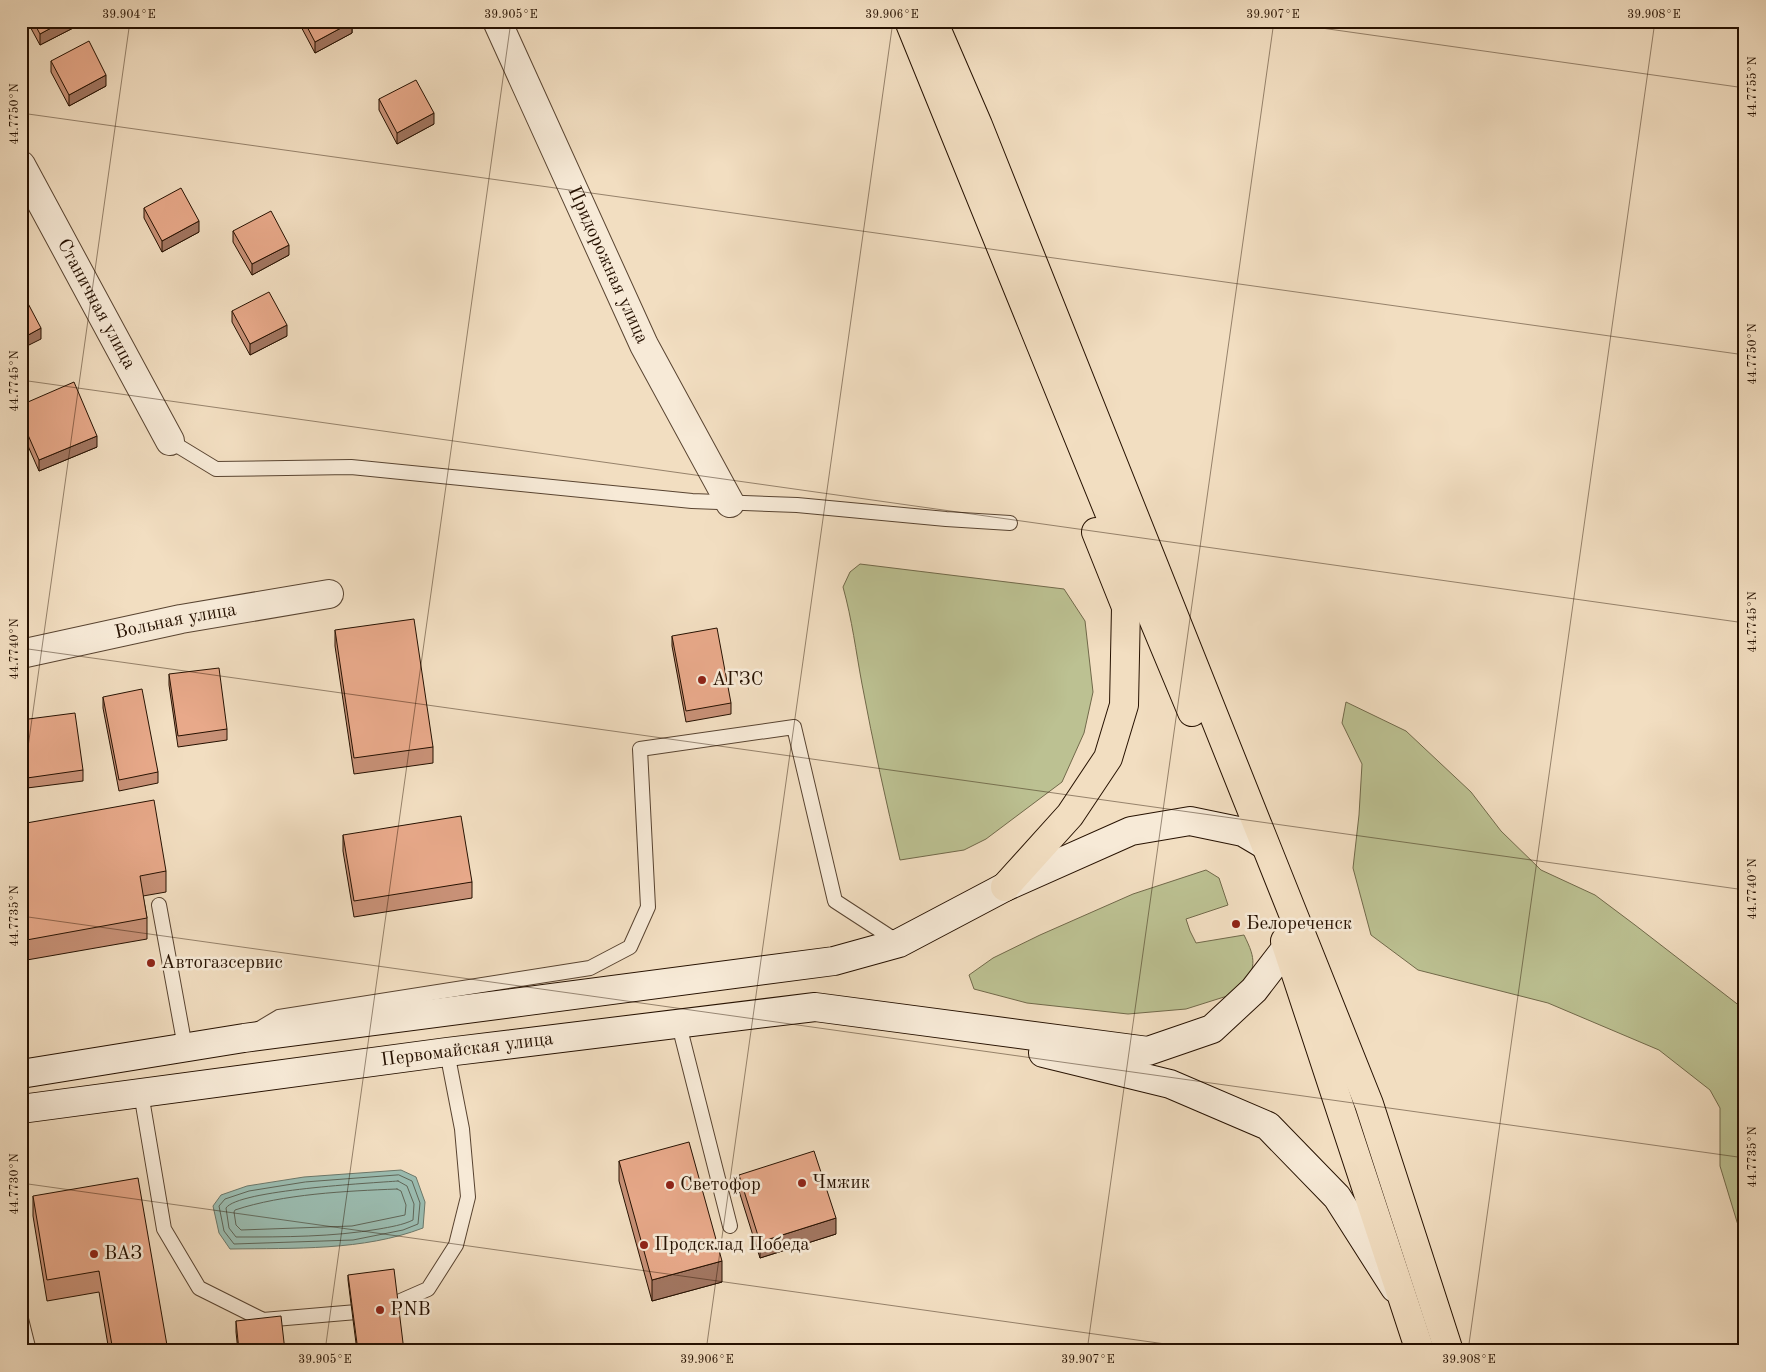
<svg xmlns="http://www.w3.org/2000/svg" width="1766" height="1372" font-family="'Old Standard TT',serif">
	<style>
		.green { fill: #bcc192; stroke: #71694a }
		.water { fill: #9bbcb0; stroke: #6c786a }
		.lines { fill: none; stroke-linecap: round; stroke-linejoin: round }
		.shore { stroke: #606658; stroke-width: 1 }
		.lane-casing { stroke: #594431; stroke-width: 16 }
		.street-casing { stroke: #594431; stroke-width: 30 }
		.secondary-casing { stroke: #261101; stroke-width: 30 }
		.highway-casing { stroke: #261101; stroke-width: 30 }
		.lane { stroke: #f7ead7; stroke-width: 14 }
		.street { stroke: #f7ead7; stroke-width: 28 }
		.secondary { stroke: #f7ead7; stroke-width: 28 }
		.highway { stroke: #f2dec1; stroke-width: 28 }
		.wall { fill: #c89177; stroke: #261101 }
		.shaded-wall { fill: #a27661; stroke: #261101 }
		.building { fill: #e8a98a; stroke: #261101 }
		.ticks { fill: none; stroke: #261101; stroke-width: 1; stroke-opacity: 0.45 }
		.poi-dot { fill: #8f2418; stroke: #f7ead7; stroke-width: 2 }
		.labels { text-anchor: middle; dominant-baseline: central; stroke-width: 5; stroke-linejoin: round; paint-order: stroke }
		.street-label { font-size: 19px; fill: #261101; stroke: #f7ead7 }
		.poi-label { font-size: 19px; fill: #261101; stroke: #f7ead7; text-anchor: start }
		.neatline { fill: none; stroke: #261101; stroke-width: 2 }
		.ticks-label { font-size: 12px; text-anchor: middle; fill: #261101 }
	</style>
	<rect width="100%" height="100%" fill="#f2dec1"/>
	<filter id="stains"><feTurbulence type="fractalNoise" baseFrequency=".004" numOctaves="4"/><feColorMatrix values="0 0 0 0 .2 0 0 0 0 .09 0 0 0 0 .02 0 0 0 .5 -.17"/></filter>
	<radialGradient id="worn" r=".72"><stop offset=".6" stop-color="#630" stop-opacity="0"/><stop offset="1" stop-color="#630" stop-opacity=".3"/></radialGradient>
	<g class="green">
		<path d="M 860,564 L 1064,589 L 1085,621 L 1093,692 L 1084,733 L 1062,782 L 986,839 L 964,850 L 900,860 C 886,802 873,743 862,684 C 856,652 852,619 843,587 L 850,572 Z"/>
		<polygon points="1346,702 1406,731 1471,792 1501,831 1541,870 1595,895 1635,925 1745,1010 1745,1248 1720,1166 1720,1108 1710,1090 1659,1050 1548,1003 1418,970 1371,935 1353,868 1359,815 1362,764 1342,723"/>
		<path d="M 1206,870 L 1219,878 L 1228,905 L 1186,919 L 1190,931 L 1196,943 L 1244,935 C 1257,961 1255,966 1243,991 L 1186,1009 L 1128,1014 L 1027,1003 L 974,989 L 969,975 L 993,958 L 1040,935 L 1133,894 Z"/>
	</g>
	<path class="water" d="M 401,1170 L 416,1177 L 425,1202 L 423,1228 C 363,1251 294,1248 230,1249 L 219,1233 L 213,1206 L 221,1195 L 247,1186 L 304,1177 Z"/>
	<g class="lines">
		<g class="shore">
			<polygon points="399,1175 412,1181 420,1203 418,1224 403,1230 353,1240 234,1244 224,1231 219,1206 225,1199 249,1191 305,1182"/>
			<path d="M 398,1181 L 407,1186 L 414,1204 L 413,1220 C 403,1225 390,1227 379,1229 C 333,1237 284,1237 236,1237 L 229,1228 L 226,1208 C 238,1190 372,1183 398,1181 Z"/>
			<path d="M 397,1189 L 401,1191 L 406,1205 L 405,1215 L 352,1226 L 241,1230 L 236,1225 L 234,1212 L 235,1210 C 283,1194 346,1191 397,1189 Z"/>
		</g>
		<g class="lane-casing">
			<g id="lane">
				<polyline points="170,441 216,469 351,467 692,501 797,505 946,519 1010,523"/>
				<polyline points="159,905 185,1047"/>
				<polyline points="679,1025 730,1226"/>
				<polyline points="257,1030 279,1017 590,968 630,947 648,907 640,749 794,727 835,901 898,942"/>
				<polyline points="141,1093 164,1229 199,1288 263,1320 380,1310 428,1289 456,1245 468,1197 462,1129 447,1052"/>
				<polyline points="21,1319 29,1351"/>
			</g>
		</g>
		<g class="street-casing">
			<g id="street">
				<path id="s1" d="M 497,21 L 644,345 L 730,503"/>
				<path id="s2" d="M 21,165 L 170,441"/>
				<path id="s3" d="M 21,654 L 181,619 L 329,594"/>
			</g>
		</g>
		<g class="secondary-casing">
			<g id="secondary">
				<polyline points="1043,1053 1170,1084 1268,1126 1337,1197 1395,1288"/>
				<polyline points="21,1074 244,1038 834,961 899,943 1005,887 1131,831 1190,821 1243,832 1265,845"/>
				<path id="s4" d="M 21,1109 L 447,1052 L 815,1007 L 1148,1051 L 1212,1029 L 1254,990 L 1287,947 L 1298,930"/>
			</g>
		</g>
		<g class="highway-casing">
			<g id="highway">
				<polyline points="909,21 1126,554 1192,712"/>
				<polyline points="933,21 978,125 1369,1104 1449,1351"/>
				<polyline points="1005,887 1070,815 1108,758 1124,705 1126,607 1096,532"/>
				<polyline points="1285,941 1420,1351"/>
			</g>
		</g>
		<use href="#lane" class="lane"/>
		<use href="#street" class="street"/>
		<use href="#secondary" class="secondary"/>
		<use href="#highway" class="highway"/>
	</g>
	<g class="wall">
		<polygon points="27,21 77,21 77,26 40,45"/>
		<polygon points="298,21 352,21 352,33 315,53"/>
		<polygon points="51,61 106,86 69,106 51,72"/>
		<polygon points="379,99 434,124 397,144 379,110"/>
		<polygon points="144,208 199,232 162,252 144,218"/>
		<polygon points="233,231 289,255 252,275 233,242"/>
		<polygon points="232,311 287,336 250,355 232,322"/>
		<polygon points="21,405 97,447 39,471 21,430"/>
		<polygon points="335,630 433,747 433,763 354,774 335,646"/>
		<polygon points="672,636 731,703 731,714 686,722 672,646"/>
		<polygon points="169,674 227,729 227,740 178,747 169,685"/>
		<polygon points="103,697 158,772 158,783 119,791 103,708"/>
		<polygon points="21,720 83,770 83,781 27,788 21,742"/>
		<polygon points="21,824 166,871 166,892 143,896 147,918 147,939 21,961"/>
		<polygon points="343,835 472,882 472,898 354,917 343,851"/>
		<polygon points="619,1161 722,1282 652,1301 619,1181"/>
		<polygon points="739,1175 836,1234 760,1258 739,1191"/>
		<polygon points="33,1196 168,1351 109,1351 99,1292 47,1301 33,1216"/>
		<polygon points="348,1275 404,1351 357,1351 348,1280"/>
		<polygon points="236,1321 285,1351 238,1351 236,1332"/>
	</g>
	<g class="shaded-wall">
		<polygon points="64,21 77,21 77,26 40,45 40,34"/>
		<polygon points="352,22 352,33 315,53 315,42"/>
		<polygon points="106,75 106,86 69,106 69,95"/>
		<polygon points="434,113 434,124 397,144 397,133"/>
		<polygon points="199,221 199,232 162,252 162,241"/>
		<polygon points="289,245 289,255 252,275 252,264"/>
		<polygon points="287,325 287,336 250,355 250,344"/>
		<polygon points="41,328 41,339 21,349 21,339"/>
		<polygon points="97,436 97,447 39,471 39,460"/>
		<polygon points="836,1218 836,1234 760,1258 760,1242"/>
		<polygon points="722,1261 722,1282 652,1301 652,1280"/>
	</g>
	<g class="building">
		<polygon points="33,21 64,21 40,34"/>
		<polygon points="304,21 352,21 352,22 315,42"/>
		<polygon points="89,41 106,75 69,95 51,61"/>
		<polygon points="416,80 434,113 397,133 379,99"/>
		<polygon points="181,188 199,221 162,241 144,208"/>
		<polygon points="271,211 289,245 252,264 233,231"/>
		<polygon points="269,292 287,325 250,344 232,311"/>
		<polygon points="23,294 41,328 21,339 21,296"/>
		<polygon points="74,382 97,436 39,460 21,419 21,405"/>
		<polygon points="414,619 433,747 354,758 335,630"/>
		<polygon points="717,628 731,703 686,711 672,636"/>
		<polygon points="219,668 227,729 178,736 169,674"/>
		<polygon points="142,689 158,772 119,780 103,697"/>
		<polygon points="75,713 83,770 27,778 21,731 21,720"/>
		<polygon points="154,800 166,871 140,876 147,918 21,941 21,824"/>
		<polygon points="461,816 472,882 354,901 343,835"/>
		<polygon points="689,1142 722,1261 652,1280 619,1161"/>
		<polygon points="814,1151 836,1218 760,1242 739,1175"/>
		<polygon points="138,1178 168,1351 113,1351 99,1271 47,1280 33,1196"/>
		<polygon points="394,1269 404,1351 358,1351 348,1275"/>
		<polygon points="281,1316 285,1351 239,1351 236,1321"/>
	</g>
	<path class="ticks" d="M 1272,21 L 1745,88M 21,113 L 1745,355M 21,380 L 1745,623M 21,648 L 1745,890M 21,797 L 130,21M 21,916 L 1745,1158M 21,1183 L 1215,1351M 325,1351 L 511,21M 706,1351 L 893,21M 1087,1351 L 1274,21M 1468,1351 L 1655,21"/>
	<g class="poi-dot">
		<circle cx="702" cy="680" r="5"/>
		<circle cx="1236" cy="924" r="5"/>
		<circle cx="151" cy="963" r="5"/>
		<circle cx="802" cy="1183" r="5"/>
		<circle cx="670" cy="1185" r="5"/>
		<circle cx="644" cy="1245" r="5"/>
		<circle cx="94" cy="1254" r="5"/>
		<circle cx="380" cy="1310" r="5"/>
	</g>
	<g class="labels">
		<g class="street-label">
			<text stroke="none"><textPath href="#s1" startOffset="268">Придорожная улица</textPath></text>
			<text stroke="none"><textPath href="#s2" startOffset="158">Станичная улица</textPath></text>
			<text stroke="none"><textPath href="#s3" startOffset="158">Вольная улица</textPath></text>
			<text stroke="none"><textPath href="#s4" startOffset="450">Первомайская улица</textPath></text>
		</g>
		<g class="poi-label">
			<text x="712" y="680">АГЗС</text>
			<text x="1246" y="924">Белореченск</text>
			<text x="161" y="963">Автогазсервис</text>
			<text x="812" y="1183">Чмжик</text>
			<text x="680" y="1185">Светофор</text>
			<text x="654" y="1245">Продсклад Победа</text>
			<text x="104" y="1254">ВАЗ</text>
			<text x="390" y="1310">PNB</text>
		</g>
	</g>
	<rect width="1766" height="1372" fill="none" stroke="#f2dec1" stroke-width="55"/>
	<rect x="28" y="28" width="1710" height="1316" class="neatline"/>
	<g class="ticks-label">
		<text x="129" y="18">39.904°E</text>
		<text x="511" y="18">39.905°E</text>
		<text x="892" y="18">39.906°E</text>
		<text x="1273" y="18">39.907°E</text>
		<text x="1654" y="18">39.908°E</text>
		<text transform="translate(1752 87) rotate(-90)" y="4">44.7755°N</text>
		<text transform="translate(14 114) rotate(-90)" y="4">44.7750°N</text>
		<text transform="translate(1752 354) rotate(-90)" y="4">44.7750°N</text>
		<text transform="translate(14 381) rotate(-90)" y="4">44.7745°N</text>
		<text transform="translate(1752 622) rotate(-90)" y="4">44.7745°N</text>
		<text transform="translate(14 649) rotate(-90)" y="4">44.7740°N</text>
		<text transform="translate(1752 889) rotate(-90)" y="4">44.7740°N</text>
		<text transform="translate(14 916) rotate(-90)" y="4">44.7735°N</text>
		<text transform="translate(1752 1157) rotate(-90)" y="4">44.7735°N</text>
		<text transform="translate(14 1184) rotate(-90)" y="4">44.7730°N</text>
		<text x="325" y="1363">39.905°E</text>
		<text x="707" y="1363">39.906°E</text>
		<text x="1088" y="1363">39.907°E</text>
		<text x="1469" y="1363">39.908°E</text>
	</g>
	<rect width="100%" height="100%" filter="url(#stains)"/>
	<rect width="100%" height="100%" fill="url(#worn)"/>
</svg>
